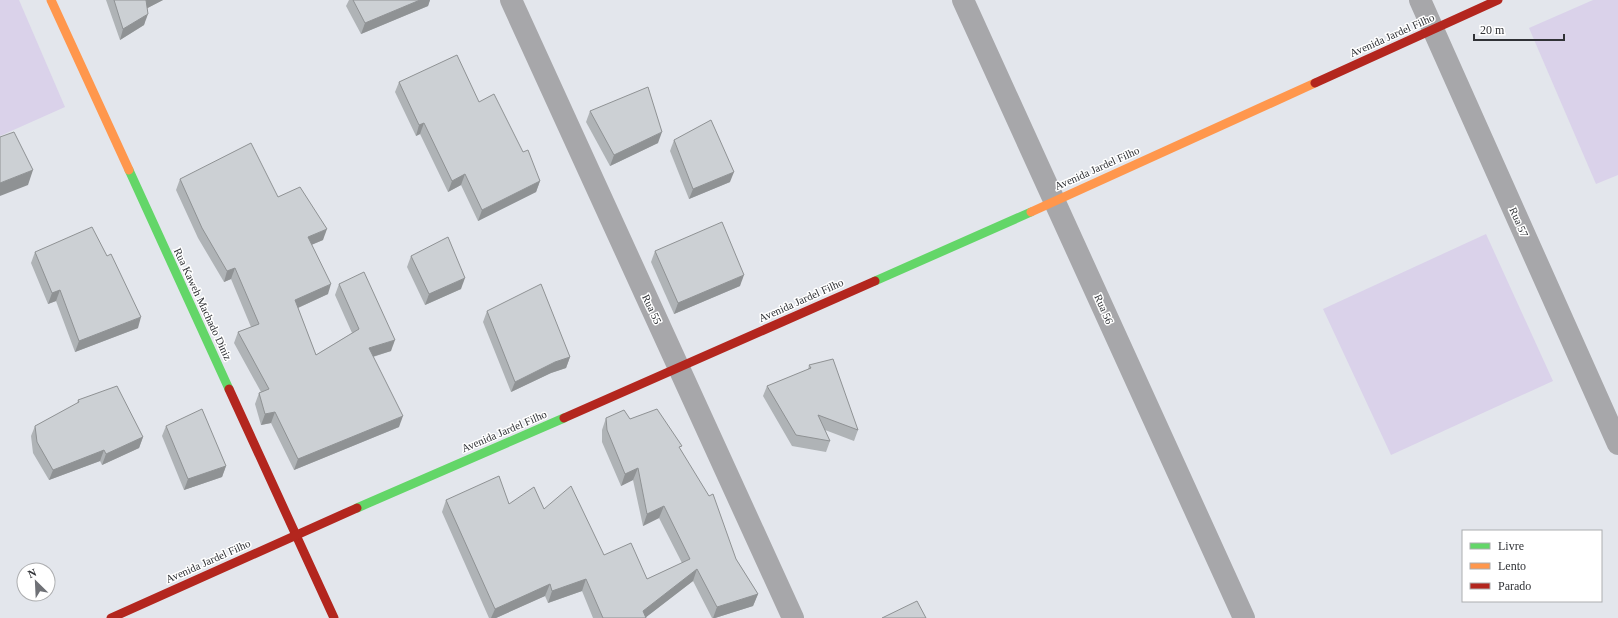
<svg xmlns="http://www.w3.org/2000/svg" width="1618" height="618" font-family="'Times New Roman',serif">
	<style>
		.green { fill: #dad2ea }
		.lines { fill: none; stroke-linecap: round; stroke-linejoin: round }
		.street { stroke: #a7a7aa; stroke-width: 22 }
		.fast { stroke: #63d668; stroke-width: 9 }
		.slow { stroke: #ff974d; stroke-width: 9 }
		.jam { stroke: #b3261e; stroke-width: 9 }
		.wall { fill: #afb3b6 }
		.shaded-wall { fill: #8f9294 }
		.building { fill: #ccd0d4; stroke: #8f9294 }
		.labels { text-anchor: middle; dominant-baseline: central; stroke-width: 3; stroke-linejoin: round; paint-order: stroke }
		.street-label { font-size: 11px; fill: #303236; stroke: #fff }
	</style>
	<rect width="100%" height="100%" fill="#e3e6ec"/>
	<g class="green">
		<polygon points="0,0 19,0 65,107 0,136"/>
		<polygon points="1593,0 1618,0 1618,175 1596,184 1529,28"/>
		<polygon points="1486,234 1553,381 1391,455 1323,309"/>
	</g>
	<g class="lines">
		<g class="street">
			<polyline points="511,0 793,618"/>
			<polyline points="963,0 1244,618"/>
			<polyline points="1420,0 1618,444"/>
		</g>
		<g class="fast">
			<polyline points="129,170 229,389"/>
			<polyline points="875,281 1031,212"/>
			<polyline points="357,508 564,418"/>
		</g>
		<g class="slow">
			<polyline points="51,0 129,170"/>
			<polyline points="1031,212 1315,83"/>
		</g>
		<g class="jam">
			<polyline points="1315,83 1498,0"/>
			<polyline points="229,389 334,618"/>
			<polyline points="564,418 875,281"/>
			<polyline points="111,618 357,508"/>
		</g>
	</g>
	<g class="wall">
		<polygon points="106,0 163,0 147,8 144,25 120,40"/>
		<polygon points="349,0 430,0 428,6 361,34 346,6"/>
		<polygon points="399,82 479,102 523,152 540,181 536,192 478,221 461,185 448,192 420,134 416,136 395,92"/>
		<polygon points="590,111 658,143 610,166 586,122"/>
		<polygon points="674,140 730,182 689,199 670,151"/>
		<polygon points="180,179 278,197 323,240 311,245 328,294 298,308 316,355 352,333 335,295 339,284 391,351 373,357 399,427 294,470 271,423 261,425 255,404 259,393 261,392 234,343 238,332 251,327 231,279 224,282 198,238 176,190"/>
		<polygon points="655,251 740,286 674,314 651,262"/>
		<polygon points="35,252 138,328 75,352 56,301 48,304 31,263"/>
		<polygon points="411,256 461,289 425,305 407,267"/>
		<polygon points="487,311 570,357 566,368 551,373 511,392 483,322"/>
		<polygon points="809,365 858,430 854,441 825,430 830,441 826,452 792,446 763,396 767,386 808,370"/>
		<polygon points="78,400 143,437 139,448 102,465 100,461 49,480 33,453 31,436 35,426 77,404"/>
		<polygon points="606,418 630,419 681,450 736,559 758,594 753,606 715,618 712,618 693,581 646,617 646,618 593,618 582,591 548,603 545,596 496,618 489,618 442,512 446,500 509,504 544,509 604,555 647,579 682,563 659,518 643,526 633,480 621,486 602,442 602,430"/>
		<polygon points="166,426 226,466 222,477 184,490 162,436"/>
	</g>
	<g class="shaded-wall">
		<polygon points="146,0 163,0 142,11"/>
		<polygon points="420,0 430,0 428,6 361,34 365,23"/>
		<polygon points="148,14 144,25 120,40 123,29"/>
		<polygon points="424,123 420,134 416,136 419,125"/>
		<polygon points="662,132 658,143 610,166 614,155"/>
		<polygon points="33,170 28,185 0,196 0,183"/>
		<polygon points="734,172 730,182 689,199 693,189"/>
		<polygon points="465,174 461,185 448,192 452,181"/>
		<polygon points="540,181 536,192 478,221 482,210"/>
		<polygon points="327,229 323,240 304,248 308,237"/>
		<polygon points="235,268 231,279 224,282 227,271"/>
		<polygon points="744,275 740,286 674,314 678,303"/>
		<polygon points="465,278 461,289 425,305 429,294"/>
		<polygon points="331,284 328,294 291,311 295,300"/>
		<polygon points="60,290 56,301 48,304 52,293"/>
		<polygon points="141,317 138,328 75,352 79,341"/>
		<polygon points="395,340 391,351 365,359 369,348"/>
		<polygon points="570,357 566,368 551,373 511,392 515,382 555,362"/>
		<polygon points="275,412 271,423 261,425 265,414"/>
		<polygon points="403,416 399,427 294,470 298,459"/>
		<polygon points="143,437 139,448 102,465 106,454"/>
		<polygon points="104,450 100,461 49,480 53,470"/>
		<polygon points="226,466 222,477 184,490 188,479"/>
		<polygon points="638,468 633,480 621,486 625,474"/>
		<polygon points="664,506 659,518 643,526 647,514"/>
		<polygon points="697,569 693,581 645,618 643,611"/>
		<polygon points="586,579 582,591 548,603 552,591"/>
		<polygon points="550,584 545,596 496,618 491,618 495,609"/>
		<polygon points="758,594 753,606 715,618 713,618 717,607"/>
	</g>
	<g class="building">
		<polygon points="114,0 146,0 148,14 123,29"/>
		<polygon points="353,0 420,0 365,23"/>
		<polygon points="457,55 479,102 494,94 523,152 528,150 540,181 482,210 465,174 452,181 424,123 419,125 399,82"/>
		<polygon points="648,87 662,132 614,155 590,111"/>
		<polygon points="711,120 734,172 693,189 674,140"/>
		<polygon points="14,132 33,170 0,183 0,137"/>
		<polygon points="251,143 278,197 300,187 327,229 308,237 331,284 295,300 316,355 359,329 339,284 364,272 395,340 369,348 403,416 298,459 275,412 265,414 259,393 269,389 238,332 259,324 235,268 227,271 202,228 180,179"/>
		<polygon points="722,222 744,275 678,303 655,251"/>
		<polygon points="92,227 107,256 111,254 141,317 79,341 60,290 52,293 35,252"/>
		<polygon points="448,237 465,278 429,294 411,256"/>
		<polygon points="541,284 570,357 555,362 515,382 487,311"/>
		<polygon points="833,359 858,430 818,415 830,441 796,435 767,386 811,368 809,365"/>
		<polygon points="117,386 143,437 106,454 104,450 53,470 37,442 35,426 79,402 78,400"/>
		<polygon points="202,409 226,466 188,479 166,426"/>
		<polygon points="657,409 682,446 679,447 709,496 713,494 736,559 758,594 717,607 697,569 643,611 646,618 603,618 586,579 552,591 550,584 495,609 446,500 499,476 509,504 534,487 544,509 571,486 604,555 631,543 647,579 690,559 664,506 647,514 638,468 625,474 607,430 606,418 624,410 630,419"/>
		<polygon points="917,601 926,618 882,618"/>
	</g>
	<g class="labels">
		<g class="street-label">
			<text transform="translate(1392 35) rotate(-24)">Avenida Jardel Filho</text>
			<text transform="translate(1097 168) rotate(-24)">Avenida Jardel Filho</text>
			<text transform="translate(1519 222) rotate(66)">Rua 57</text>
			<text transform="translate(801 300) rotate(-24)">Avenida Jardel Filho</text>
			<text transform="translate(203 304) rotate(65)">Rua Kaweh Machado Diniz</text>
			<text transform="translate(652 309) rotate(65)">Rua 55</text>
			<text transform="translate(1104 309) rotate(66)">Rua 56</text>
			<text transform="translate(504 431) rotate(-23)">Avenida Jardel Filho</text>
			<text transform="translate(208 561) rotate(-24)">Avenida Jardel Filho</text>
		</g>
	</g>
	<rect x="1462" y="530" width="140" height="72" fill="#ffffff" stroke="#acadaf"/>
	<rect x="1470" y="543" width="20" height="6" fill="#63d668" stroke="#acadaf"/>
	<text x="1498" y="550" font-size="12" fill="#303236">Livre</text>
	<rect x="1470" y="563" width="20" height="6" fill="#ff974d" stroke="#acadaf"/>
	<text x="1498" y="570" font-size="12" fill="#303236">Lento</text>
	<rect x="1470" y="583" width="20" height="6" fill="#b3261e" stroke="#acadaf"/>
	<text x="1498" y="590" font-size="12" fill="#303236">Parado</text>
	<g transform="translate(36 582) rotate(336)"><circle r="19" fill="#ffffff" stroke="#acadaf"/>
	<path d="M0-3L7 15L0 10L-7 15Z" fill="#6f7176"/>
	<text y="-6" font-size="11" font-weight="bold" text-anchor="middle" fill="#303236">N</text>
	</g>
	<path d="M1474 34v6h90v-6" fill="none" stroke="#303236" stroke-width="2"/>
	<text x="1480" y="34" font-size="12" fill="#303236" stroke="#ffffff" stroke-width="3" paint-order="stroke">20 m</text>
</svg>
